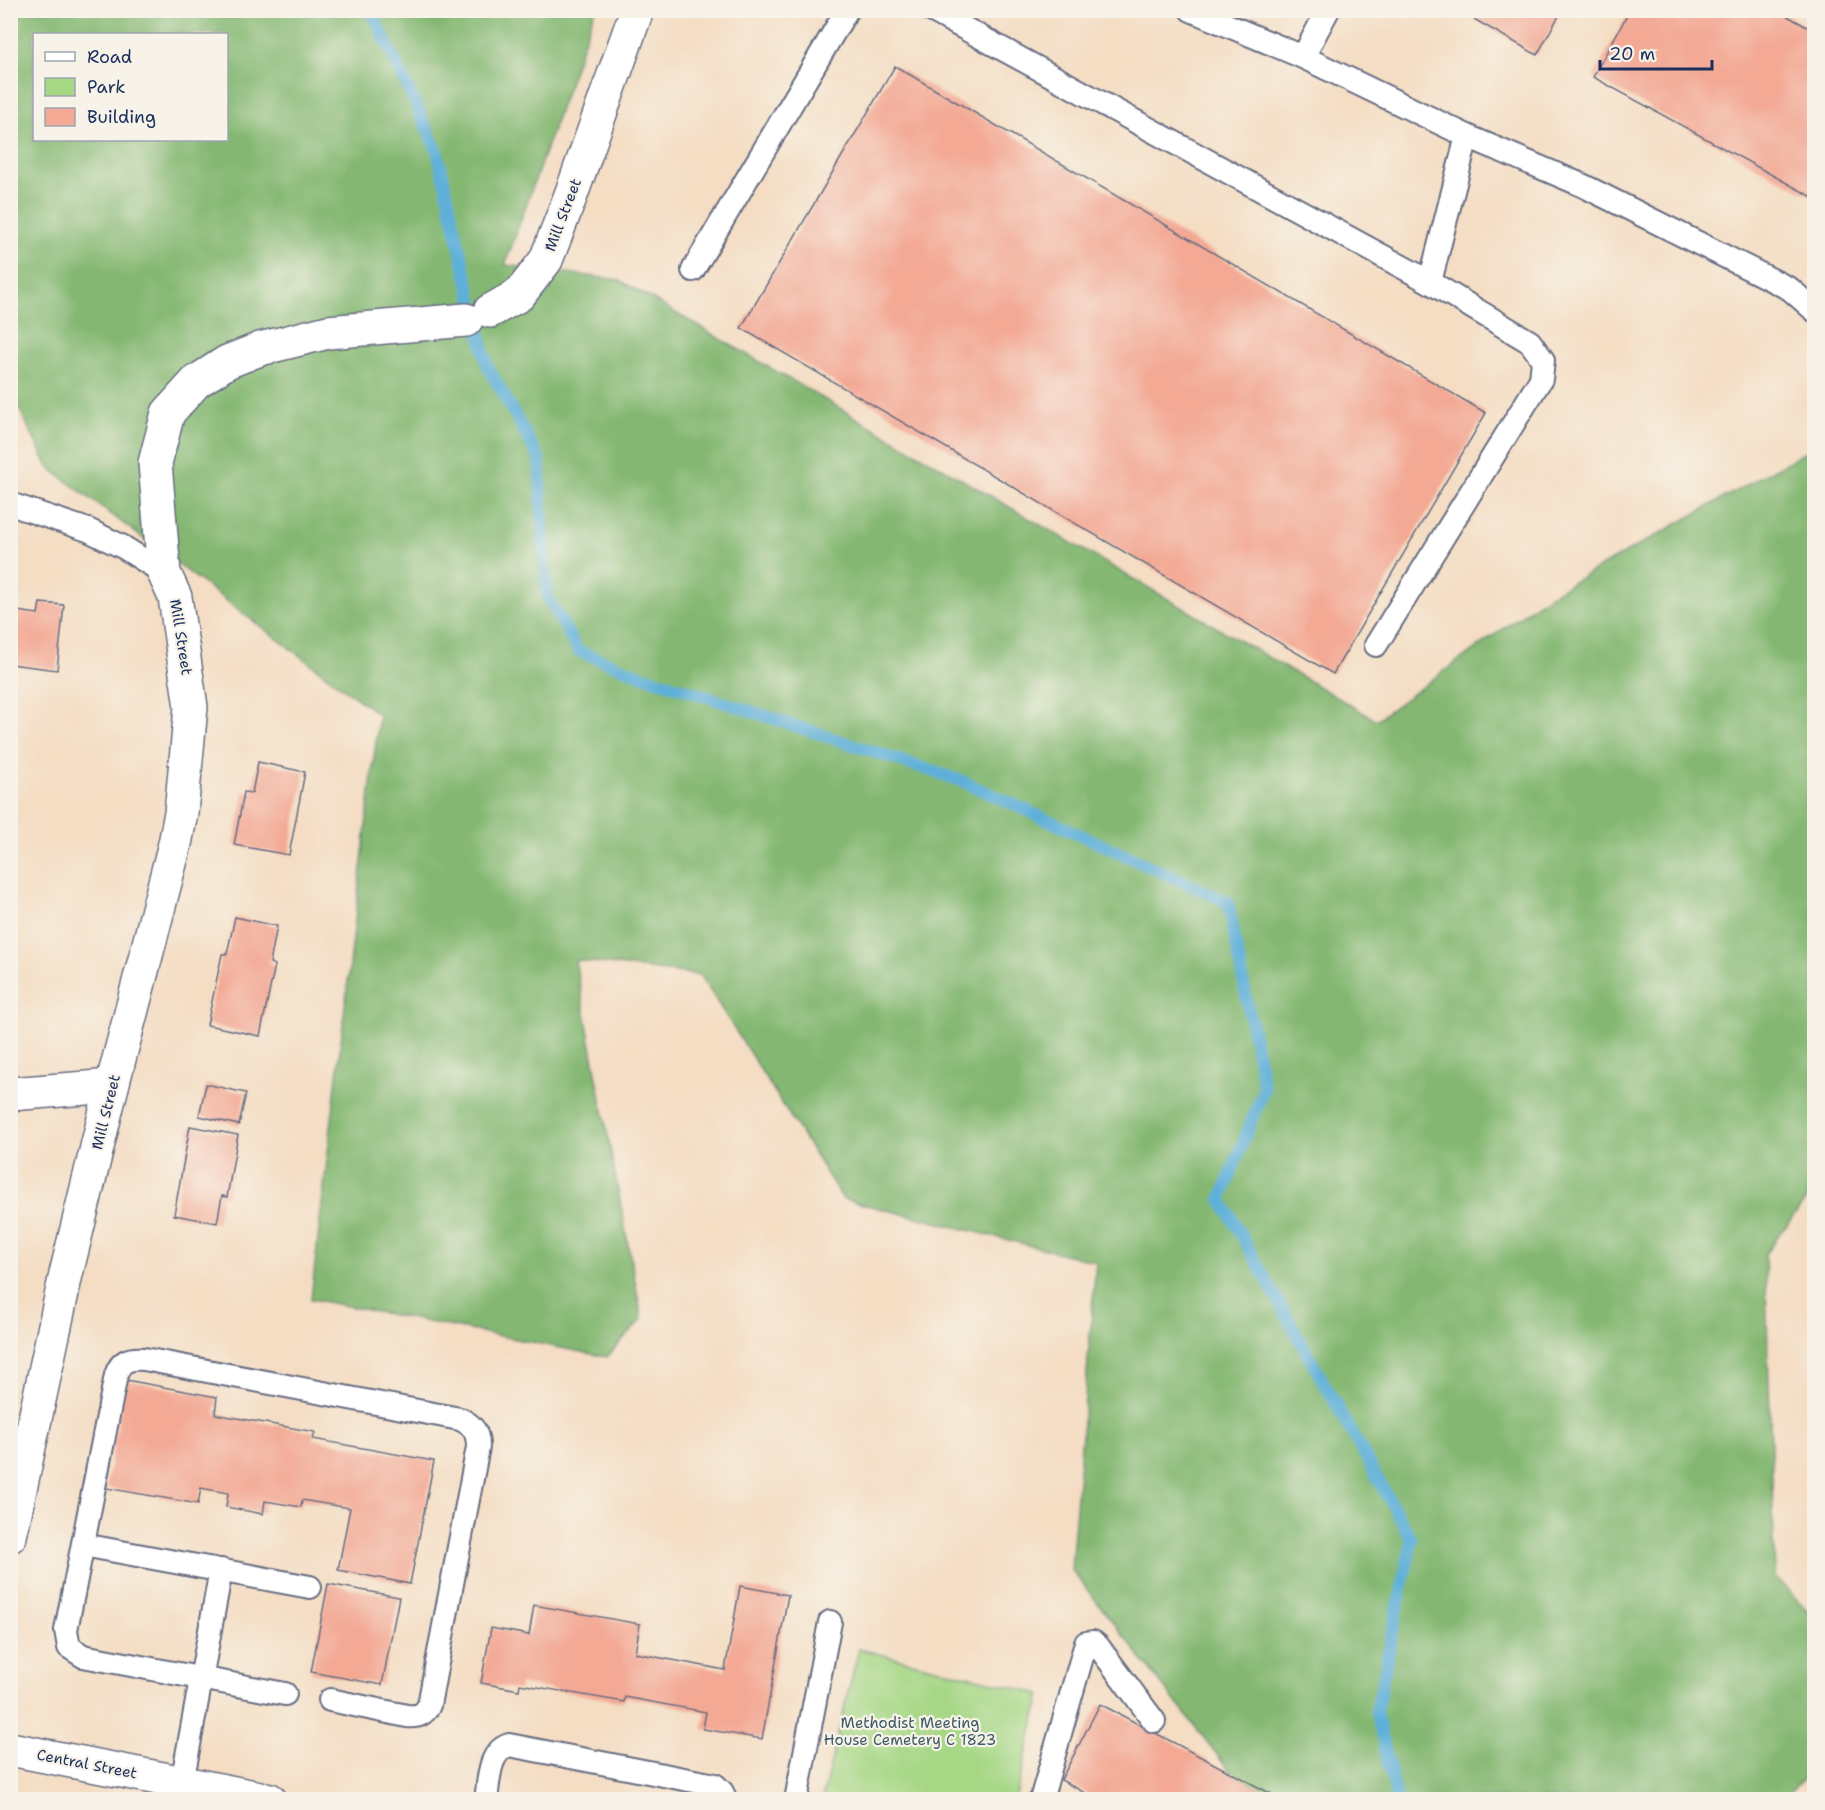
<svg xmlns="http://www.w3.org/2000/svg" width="1825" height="1810" font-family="'Shantell Sans',sans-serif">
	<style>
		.green { fill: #a6d785; stroke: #608372; stroke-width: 1.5 }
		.forest { fill: #84b872; stroke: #507468; stroke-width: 1.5; fill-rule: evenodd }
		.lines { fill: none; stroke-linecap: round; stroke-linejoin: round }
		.stream { stroke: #5eb0d9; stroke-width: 12 }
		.building { fill: #f3a994 }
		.service-casing { stroke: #676c81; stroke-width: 26 }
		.minor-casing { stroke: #676c81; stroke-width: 36 }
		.tertiary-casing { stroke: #676c81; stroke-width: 36 }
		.secondary-casing { stroke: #676c81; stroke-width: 36 }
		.service { stroke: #fff; stroke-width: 22 }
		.minor { stroke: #fff; stroke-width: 33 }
		.tertiary { stroke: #fff; stroke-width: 33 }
		.secondary { stroke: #fff; stroke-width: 33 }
		.labels { text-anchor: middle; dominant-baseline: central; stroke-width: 4.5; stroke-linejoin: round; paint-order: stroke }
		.street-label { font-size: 15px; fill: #1b2f5e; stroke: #f7f3e8 }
		.park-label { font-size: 15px; fill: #3e5968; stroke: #f7f3e8 }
	</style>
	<rect width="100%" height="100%" fill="#f7f3e8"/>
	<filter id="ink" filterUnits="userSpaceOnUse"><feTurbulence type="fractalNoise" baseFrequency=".0167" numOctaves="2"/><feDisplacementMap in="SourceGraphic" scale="12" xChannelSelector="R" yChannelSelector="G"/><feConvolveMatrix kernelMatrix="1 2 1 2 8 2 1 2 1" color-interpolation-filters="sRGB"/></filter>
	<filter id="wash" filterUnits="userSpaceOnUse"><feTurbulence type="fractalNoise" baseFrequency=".008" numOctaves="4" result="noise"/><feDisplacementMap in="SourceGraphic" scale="24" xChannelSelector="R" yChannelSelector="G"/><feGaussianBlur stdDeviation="1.35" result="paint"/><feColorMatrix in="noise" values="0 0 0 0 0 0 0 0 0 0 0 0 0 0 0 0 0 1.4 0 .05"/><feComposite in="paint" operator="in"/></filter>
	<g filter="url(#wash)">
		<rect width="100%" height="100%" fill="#f4ddc3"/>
		<polygon class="green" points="859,1649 1041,1694 1015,1799 822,1799"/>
		<path class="forest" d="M 595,10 L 505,265 L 619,280 L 1376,720 L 1547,597 L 1814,447 L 1814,1189 L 1765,1254 L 1775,1577 L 1814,1617 L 1814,1767 L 1784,1799 L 1252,1799 L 1071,1569 L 1096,1262 L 843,1199 L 700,975 L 575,960 L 642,1319 L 607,1357 L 311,1299 L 379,715 L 48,467 L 11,392 L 11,11 ZM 34,34 L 226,34 L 226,140 L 34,140 Z"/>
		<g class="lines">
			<polyline class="stream" points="371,10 437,150 487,365 539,458 547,596 578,651 641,675 962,781 1228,902 1264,1089 1221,1199 1412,1540 1376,1712 1397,1800"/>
		</g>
		<g id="blocks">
			<g class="building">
				<polygon points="1458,10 1562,10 1537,55"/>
				<polygon points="1630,10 1777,10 1814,31 1814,198 1593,77"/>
				<polygon points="895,66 1486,413 1333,674 741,328"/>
				<polygon points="40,603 64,605 57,670 10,664 10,610 38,614"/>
				<polygon points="258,762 305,772 289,855 234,845 244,792 252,793"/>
				<polygon points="235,917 277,926 270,963 275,965 260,1036 207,1025 222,954 227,954"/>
				<polygon points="206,1084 246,1093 239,1125 199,1116"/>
				<polygon points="190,1126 238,1135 227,1197 222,1196 217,1223 174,1215"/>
				<polygon points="126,1380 217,1397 215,1414 315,1432 313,1439 434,1461 410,1584 338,1570 350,1508 302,1500 301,1507 265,1501 263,1514 226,1507 228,1493 201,1488 198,1504 106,1488"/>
				<polygon points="328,1584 399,1597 382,1685 311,1672"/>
				<polygon points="740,1586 788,1595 762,1739 703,1729 706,1712 625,1697 624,1702 520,1684 519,1690 481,1683 491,1628 529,1635 534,1605 640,1624 635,1653 725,1670"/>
				<polygon points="1100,1704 1283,1800 1098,1800 1061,1780"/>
			</g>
		</g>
	</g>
	<g filter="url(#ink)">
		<use href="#blocks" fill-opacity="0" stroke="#676c81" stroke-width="1.5"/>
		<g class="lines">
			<g class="service-casing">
				<g id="service">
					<polyline points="931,10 1430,282 1530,342 1543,360 1541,379 1376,645"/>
					<polyline points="1191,10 1303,57 1467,136 1584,186 1790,289 1814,310"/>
					<polyline points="1303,57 1328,10"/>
					<polyline points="693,270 847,10"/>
					<polyline points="1430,282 1467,136"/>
					<polyline points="10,504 88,530 123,547 164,573"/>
					<polyline points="83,1545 310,1587"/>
					<path d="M 285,1694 L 83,1656 L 69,1647 L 66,1630 L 116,1375 C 121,1360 129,1358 144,1359 L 460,1419 C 473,1425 478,1432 478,1447 L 429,1705 C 424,1715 418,1717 407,1716 L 330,1700"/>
					<polyline points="182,1783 221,1570"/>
					<path d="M 486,1800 C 489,1781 488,1752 509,1745 L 715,1785 L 722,1792 L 726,1800"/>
					<polyline points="796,1800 830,1622"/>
					<polyline points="1041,1800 1086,1643 1093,1642 1098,1646 1154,1721"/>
				</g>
			</g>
			<g class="minor-casing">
				<polyline id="minor" points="10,1094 112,1086"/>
			</g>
			<g class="tertiary-casing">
				<g id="tertiary">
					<polyline points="490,311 519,295 546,260 571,195 637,10"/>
					<polyline points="10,1536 66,1274 112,1086 175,844 181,813 191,707 175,597 164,573 155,463 168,413 196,382 227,362 260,349 328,332 466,320"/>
				</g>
			</g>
			<g class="secondary-casing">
				<polyline id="secondary" points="10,1749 270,1800"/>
			</g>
			<use href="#service" class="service"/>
			<use href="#minor" class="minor"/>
			<use href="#tertiary" class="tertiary"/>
			<use href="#secondary" class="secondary"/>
		</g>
	</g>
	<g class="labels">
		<g class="street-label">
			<text transform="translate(563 215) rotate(-69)">Mill Street</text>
			<text transform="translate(181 637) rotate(81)">Mill Street</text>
			<text transform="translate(106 1112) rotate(-76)">Mill Street</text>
			<text transform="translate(87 1764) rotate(11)">Central Street</text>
		</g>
		<g class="park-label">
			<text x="910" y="1723">Methodist Meeting<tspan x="910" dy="17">House Cemetery C 1823</tspan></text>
		</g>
	</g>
	<rect width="1825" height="1810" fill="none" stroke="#f7f3e8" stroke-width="36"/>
	<rect x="33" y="33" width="195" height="108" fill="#f7f3e8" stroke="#9fa5b1" stroke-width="1.5"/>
	<rect x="45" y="52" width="30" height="9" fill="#ffffff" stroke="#9fa5b1" stroke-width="1.5"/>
	<text x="87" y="63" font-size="18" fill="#1b2f5e">Road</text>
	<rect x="45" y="78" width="30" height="18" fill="#a6d785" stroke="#9fa5b1" stroke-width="1.5"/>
	<text x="87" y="93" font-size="18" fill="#1b2f5e">Park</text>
	<rect x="45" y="108" width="30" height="18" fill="#f3a994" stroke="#9fa5b1" stroke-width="1.5"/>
	<text x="87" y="123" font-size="18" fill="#1b2f5e">Building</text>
	<path d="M1600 60v9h112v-9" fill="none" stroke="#1b2f5e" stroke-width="3"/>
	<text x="1609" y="60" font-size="18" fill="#1b2f5e" stroke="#f7f3e8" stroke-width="4.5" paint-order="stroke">20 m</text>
</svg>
